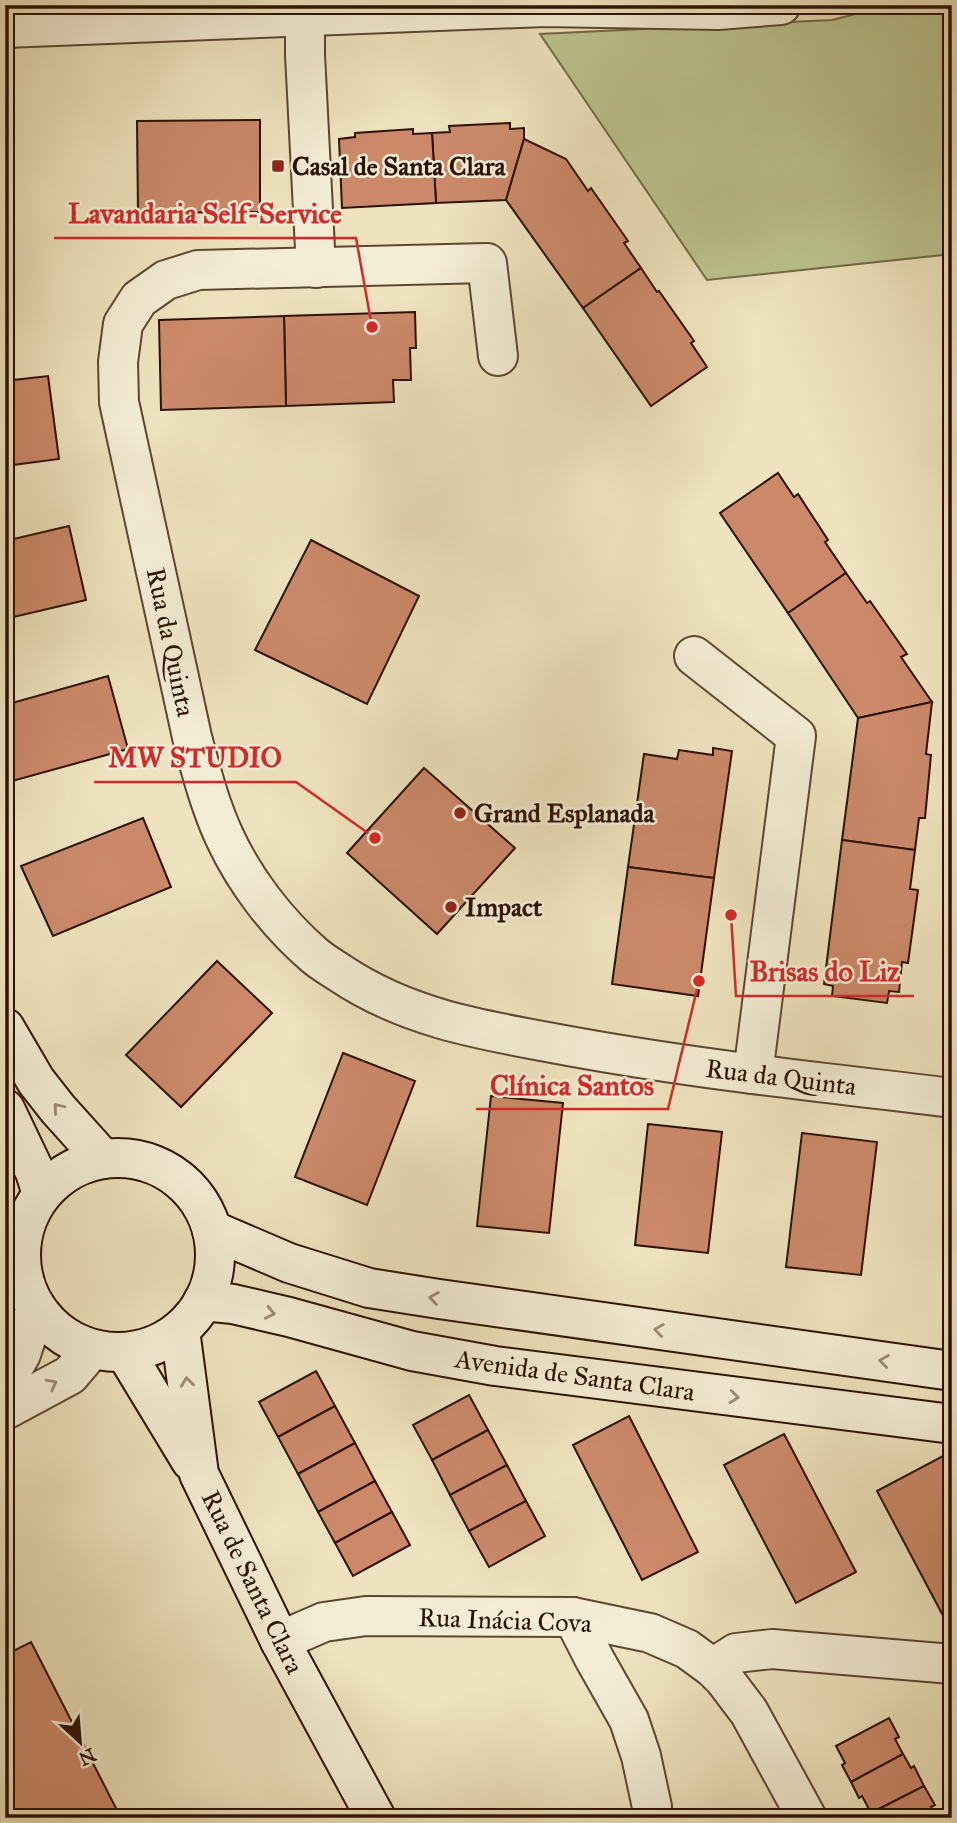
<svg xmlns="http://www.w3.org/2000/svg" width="957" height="1823" font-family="'IM FELL Great Primer',serif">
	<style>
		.green { fill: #bcc38f; stroke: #746a48; stroke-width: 2 }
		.building { fill: #cb896a; stroke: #2d1102; stroke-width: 2 }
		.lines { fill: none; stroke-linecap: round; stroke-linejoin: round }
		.street-casing { stroke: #5d4631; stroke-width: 42 }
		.secondary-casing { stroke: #2d1102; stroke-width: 42 }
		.street { stroke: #f4edd5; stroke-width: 38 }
		.secondary { stroke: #f4edd5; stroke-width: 38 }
		.oneway { stroke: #9a8a76 }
		.poi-dot { fill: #8f2418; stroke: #f4edd5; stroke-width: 2.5 }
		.labels { text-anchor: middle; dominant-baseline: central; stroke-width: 5; stroke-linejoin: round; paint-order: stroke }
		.poi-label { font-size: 26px; font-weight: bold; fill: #2d1102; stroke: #f4edd5; text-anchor: start }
		.street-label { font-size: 26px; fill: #2d1102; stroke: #f4edd5 }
		.leader { fill: none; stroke: #d62828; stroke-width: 2.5 }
		.callout-dot { fill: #d62828; stroke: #f4edd5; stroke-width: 2.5 }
		.callout-label { font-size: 28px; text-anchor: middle; font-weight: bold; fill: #d62828; stroke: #f4edd5; stroke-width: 5; stroke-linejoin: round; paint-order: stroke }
	</style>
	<rect width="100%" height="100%" fill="#eee3be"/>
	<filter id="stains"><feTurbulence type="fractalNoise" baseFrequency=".00286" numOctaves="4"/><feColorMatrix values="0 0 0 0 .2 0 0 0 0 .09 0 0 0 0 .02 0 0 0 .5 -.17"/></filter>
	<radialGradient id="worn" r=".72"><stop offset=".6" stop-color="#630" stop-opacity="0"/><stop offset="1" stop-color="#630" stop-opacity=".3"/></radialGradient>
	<polygon class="green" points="891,5 952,5 952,254 707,280 540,34 832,20"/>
	<g class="building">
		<polygon points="260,120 260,212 138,213 137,121"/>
		<polygon points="510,123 510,129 524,128 524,139 506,200 436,203 432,133 450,132 449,126"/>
		<polygon points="413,129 413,134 432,133 436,203 342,208 339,139 355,137 355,133"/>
		<polygon points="524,139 566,159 588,191 591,188 628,241 624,243 641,268 583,308 506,200"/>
		<polygon points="641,268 657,292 659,291 694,341 691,343 707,367 651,406 583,308"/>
		<polygon points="415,312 416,348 410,348 411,380 393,380 394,402 286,406 284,316"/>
		<polygon points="284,316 286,406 161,410 159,320"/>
		<polygon points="48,376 59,459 5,466 5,381"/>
		<polygon points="778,473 794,497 798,494 828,540 825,542 846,573 788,613 720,513"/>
		<polygon points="69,526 86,600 5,619 5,541"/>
		<polygon points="311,540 419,596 367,704 255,650"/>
		<polygon points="846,573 867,603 870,601 907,654 901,657 932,702 858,718 788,613"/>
		<polygon points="108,676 128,749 5,783 5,705"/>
		<polygon points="932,702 926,754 931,755 925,818 919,818 915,850 842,840 858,718"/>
		<polygon points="713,748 732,751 714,878 628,867 644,754 677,759 679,750 713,755"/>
		<polygon points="424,768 515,848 437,934 347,853"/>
		<polygon points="143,818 171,887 53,936 21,866"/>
		<polygon points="842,840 915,850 910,889 918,890 908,963 902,962 899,992 889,991 887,1003 832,996 833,986 824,984"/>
		<polygon points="628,867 714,878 698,996 612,984"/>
		<polygon points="217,961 272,1013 181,1107 126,1055"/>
		<polygon points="343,1053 415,1081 367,1205 295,1177"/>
		<polygon points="491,1096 563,1103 549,1233 477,1226"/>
		<polygon points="648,1124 722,1132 708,1253 635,1245"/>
		<polygon points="802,1133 877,1142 861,1275 786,1267"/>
		<polygon points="952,1238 952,1288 945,1287"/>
		<polygon points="316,1371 335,1406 278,1437 259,1402"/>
		<polygon points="469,1395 488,1430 432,1460 413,1425"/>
		<polygon points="335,1406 355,1443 298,1474 278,1437"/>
		<polygon points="629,1416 698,1552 642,1580 573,1445"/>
		<polygon points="488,1430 507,1465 450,1495 432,1460"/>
		<polygon points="784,1434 856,1572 796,1603 724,1465"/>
		<polygon points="355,1443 375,1481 318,1512 298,1474"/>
		<polygon points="943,1456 952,1471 952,1626 949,1627 877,1491"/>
		<polygon points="507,1465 526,1501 469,1531 450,1495"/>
		<polygon points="375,1481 392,1512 335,1543 318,1512"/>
		<polygon points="526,1501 545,1536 489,1567 469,1531"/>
		<polygon points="392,1512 410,1545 353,1576 335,1543"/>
		<polygon points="31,1642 121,1818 5,1818 5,1655"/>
		<polygon points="889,1718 899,1737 895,1739 903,1754 851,1782 842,1765 845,1763 836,1746"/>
		<polygon points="903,1754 911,1768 914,1766 924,1786 871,1813 862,1796 859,1798 851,1782"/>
		<polygon points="924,1786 935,1805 931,1807 937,1818 874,1818 871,1813"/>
	</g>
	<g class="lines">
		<g class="street-casing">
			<g id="street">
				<polyline points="305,17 305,55 316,268"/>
				<polyline points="5,28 544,7 718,10 781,5"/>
				<path d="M 498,356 L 487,263 L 198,270 L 166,280 L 139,299 L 123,324 L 118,362 L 119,402 L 192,737 C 201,771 210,806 225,838 C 245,881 277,923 314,955 C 322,962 331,967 340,973 C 413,1022 495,1032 580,1048 C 703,1070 828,1083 952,1098"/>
				<polyline points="694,656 796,736 753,1074"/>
				<polyline points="5,1382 21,1354 36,1308"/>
				<polyline points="5,1410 70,1375 92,1349"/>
				<polyline points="573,1617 595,1660 629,1720 641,1756 652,1807 652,1818"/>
				<polyline points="280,1641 324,1622 366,1616 573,1617 650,1633 687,1649 713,1668 724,1679 749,1712 807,1818"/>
				<polyline points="713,1668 736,1653 772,1649 952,1664"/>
			</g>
		</g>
		<g class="secondary-casing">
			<g id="secondary">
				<polyline points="5,1028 36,1081 58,1109 103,1159"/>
				<polyline points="5,1109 35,1172 42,1194"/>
				<circle cx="118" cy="1255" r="97"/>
				<polyline points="212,1230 289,1263 369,1288 439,1299 952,1371"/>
				<polyline points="203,1301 233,1304 289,1317 412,1351 495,1366 952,1424"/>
				<polyline points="180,1330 199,1474 280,1641 376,1818"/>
				<polyline points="125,1352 191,1461"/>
			</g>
		</g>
		<use href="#street" class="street"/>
		<use href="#secondary" class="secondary"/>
	</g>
	<defs><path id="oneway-chevron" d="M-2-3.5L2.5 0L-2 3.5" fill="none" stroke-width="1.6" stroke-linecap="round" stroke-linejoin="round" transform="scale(1.75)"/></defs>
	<g class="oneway">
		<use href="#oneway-chevron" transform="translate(58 1108) rotate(-130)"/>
		<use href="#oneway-chevron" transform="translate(434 1298) rotate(-171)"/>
		<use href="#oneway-chevron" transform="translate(270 1313) rotate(13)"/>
		<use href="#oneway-chevron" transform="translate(659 1330) rotate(-172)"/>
		<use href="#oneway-chevron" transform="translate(884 1361) rotate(-172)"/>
		<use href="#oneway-chevron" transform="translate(187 1382) rotate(-97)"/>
		<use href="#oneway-chevron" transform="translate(52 1384) rotate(-28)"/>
		<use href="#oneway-chevron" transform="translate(734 1397) rotate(7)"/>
	</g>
	<g class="poi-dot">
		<rect x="271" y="159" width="14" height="14" rx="3.5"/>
		<circle cx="460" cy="813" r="7"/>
		<circle cx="451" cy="907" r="7"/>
	</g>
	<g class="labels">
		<g class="poi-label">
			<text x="292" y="166">Casal de Santa Clara</text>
			<text x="474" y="813">Grand Esplanada</text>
			<text x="465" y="907">Impact</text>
		</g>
		<g class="street-label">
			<text transform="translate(171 642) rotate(78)">Rua da Quinta</text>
			<text transform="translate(781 1077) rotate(7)">Rua da Quinta</text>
			<text transform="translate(575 1375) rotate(8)">Avenida de Santa Clara</text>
			<text transform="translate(253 1582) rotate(64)">Rua de Santa Clara</text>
			<text transform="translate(505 1620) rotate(2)">Rua Inácia Cova</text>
		</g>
	</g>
	<path class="leader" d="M372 327L356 238H54M375 838L296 782H94M731 915L736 996H914M699 981L668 1109H476"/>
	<g class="callout-dot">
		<circle cx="372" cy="327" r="7"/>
		<circle cx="375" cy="838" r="7"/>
		<circle cx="731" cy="915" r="7"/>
		<circle cx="699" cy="981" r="7"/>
	</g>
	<g class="callout-label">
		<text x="205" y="223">Lavandaria Self-Service</text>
		<text x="195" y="767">MW STUDIO</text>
		<text x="825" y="981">Brisas do Liz</text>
		<text x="572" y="1095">Clínica Santos</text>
	</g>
	<rect width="957" height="1823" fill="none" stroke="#eee3be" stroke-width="28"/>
	<rect x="7" y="7" width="943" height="1809" fill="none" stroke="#2d1102" stroke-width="3.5"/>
	<rect x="14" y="14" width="929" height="1795" fill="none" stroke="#2d1102" stroke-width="2"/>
	<g transform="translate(80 1742) rotate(154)" stroke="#f4edd5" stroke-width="5" paint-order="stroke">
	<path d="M0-5L12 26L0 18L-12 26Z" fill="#2d1102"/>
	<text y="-10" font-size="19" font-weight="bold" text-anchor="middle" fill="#2d1102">N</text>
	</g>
	<rect width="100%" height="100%" filter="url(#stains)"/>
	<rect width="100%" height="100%" fill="url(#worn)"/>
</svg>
